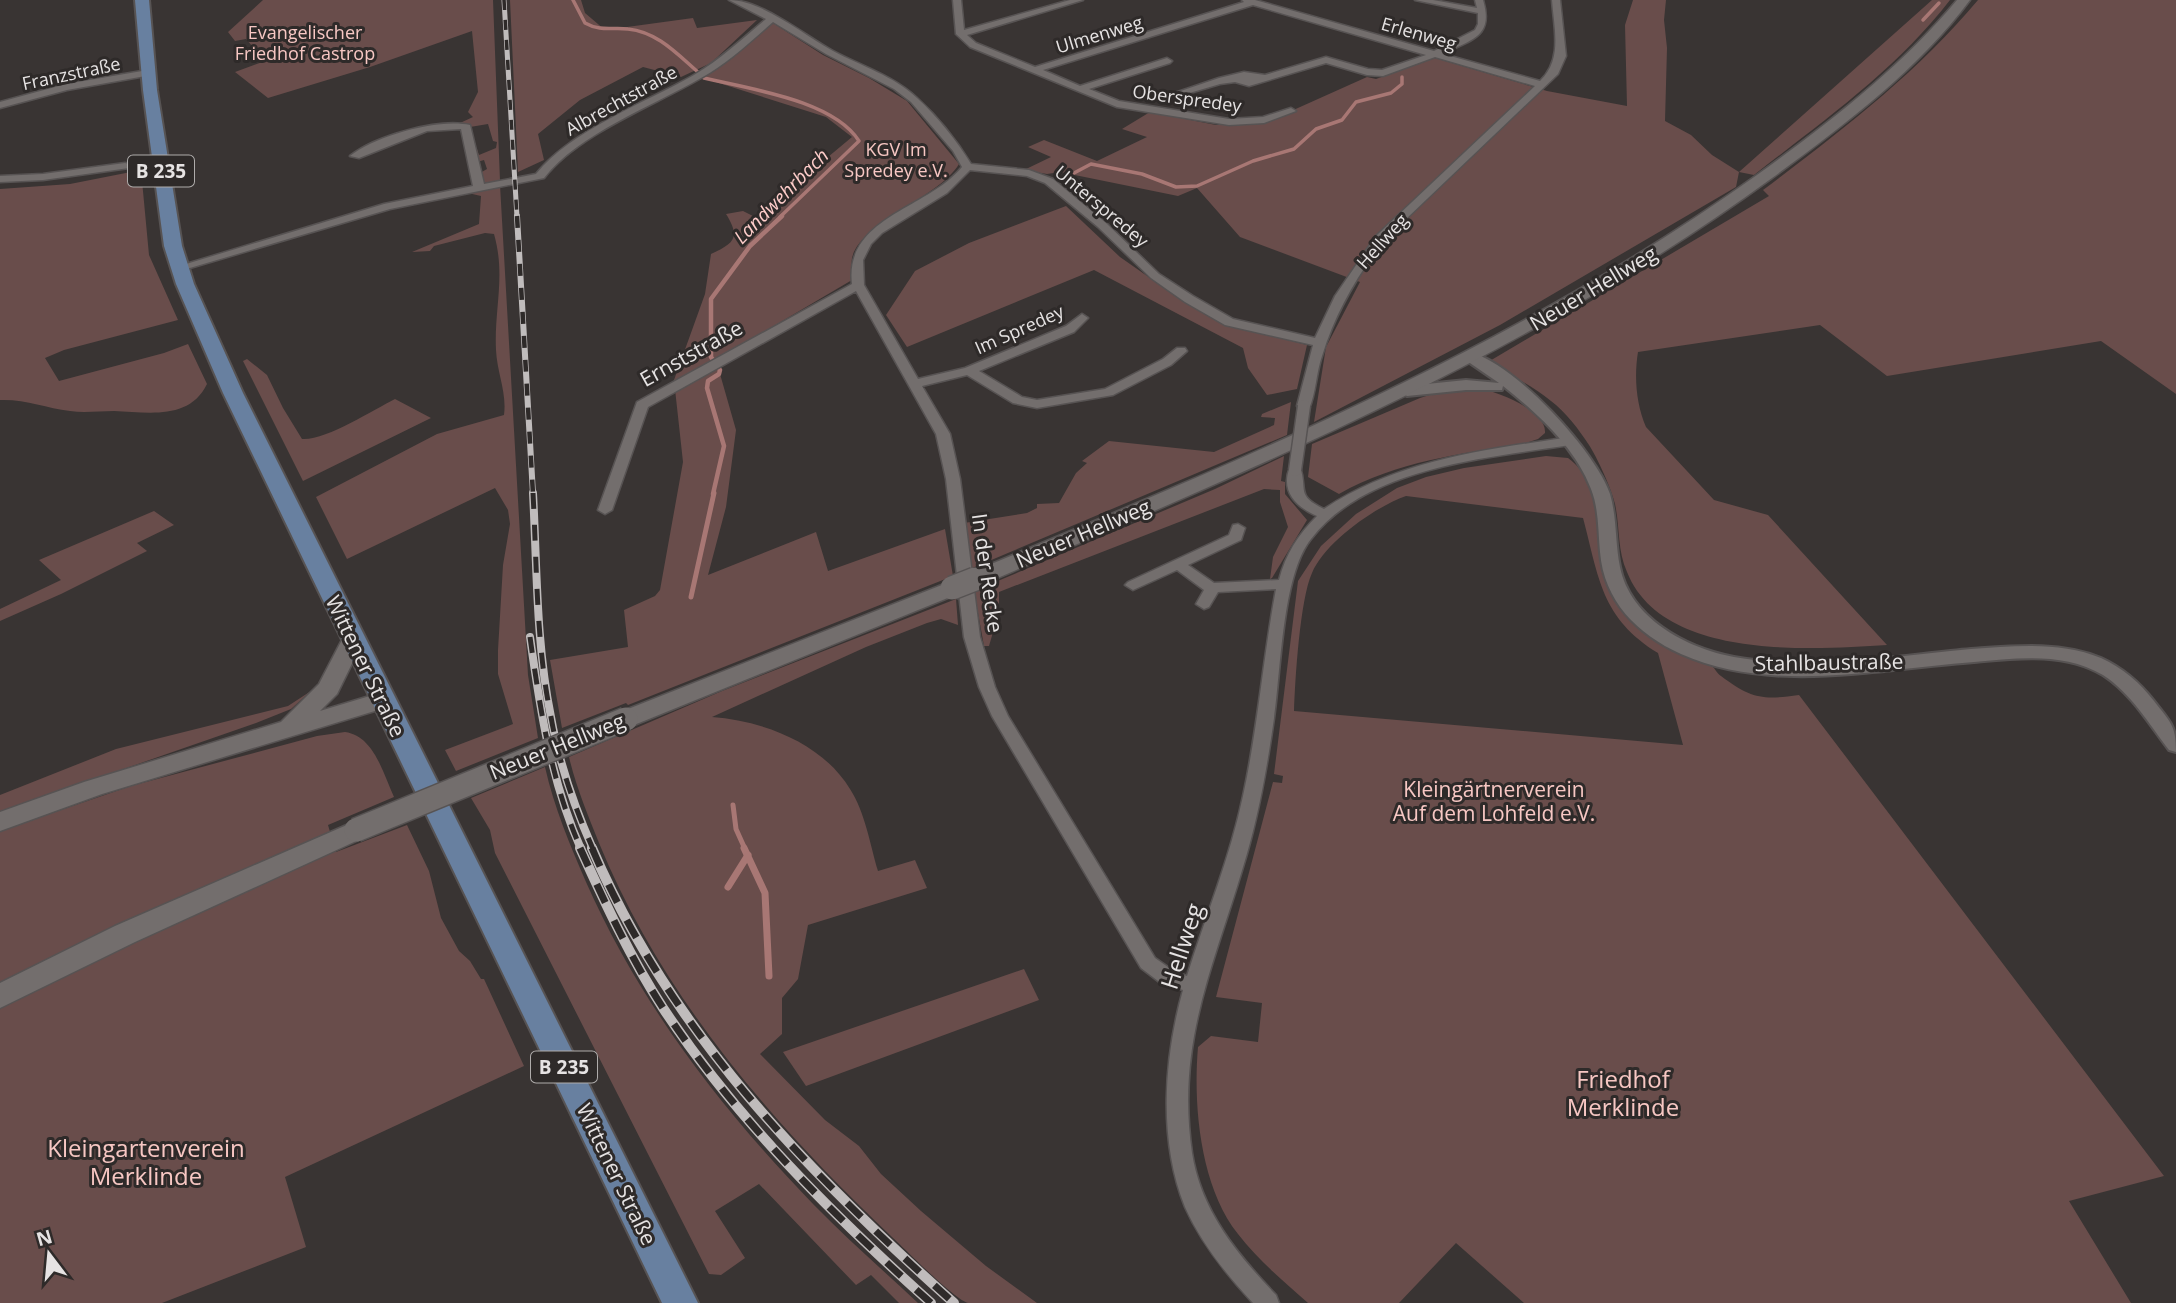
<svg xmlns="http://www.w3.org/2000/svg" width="2176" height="1303" font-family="'Open Sans',sans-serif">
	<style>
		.green { fill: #694d4b; fill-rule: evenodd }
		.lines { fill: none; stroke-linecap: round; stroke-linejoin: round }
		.stream-far3 { stroke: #a87774; stroke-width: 3.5 }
		.stream-far2 { stroke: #a87774; stroke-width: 4.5 }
		.stream-far1 { stroke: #a87774; stroke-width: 5 }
		.stream { stroke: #a87774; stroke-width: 7 }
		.minor-casing { stroke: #575353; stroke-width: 3 }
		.tertiary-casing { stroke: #575353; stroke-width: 4 }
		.secondary-casing { stroke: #575353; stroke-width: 3 }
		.primary-casing { stroke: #575353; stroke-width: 4 }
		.minor { fill: #736e6d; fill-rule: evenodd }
		.tertiary { fill: #736e6d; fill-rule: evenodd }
		.secondary { fill: #736e6d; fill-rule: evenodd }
		.primary { fill: #6880a0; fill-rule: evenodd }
		.rail-far3-casing { stroke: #c0bcbc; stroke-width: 5 }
		.rail-far2-casing { stroke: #c0bcbc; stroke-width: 6 }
		.rail-far1-casing { stroke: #c0bcbc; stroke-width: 8 }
		.rail-casing { stroke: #c0bcbc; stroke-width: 10 }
		.rail-far3 { stroke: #2e2a29; stroke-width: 3.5; stroke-dasharray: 10; stroke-linecap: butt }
		.rail-far2 { stroke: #2e2a29; stroke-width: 4.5; stroke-dasharray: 12; stroke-linecap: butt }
		.rail-far1 { stroke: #2e2a29; stroke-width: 5; stroke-dasharray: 16; stroke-linecap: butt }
		.rail { stroke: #2e2a29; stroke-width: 7; stroke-dasharray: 20; stroke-linecap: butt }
		.minor-bridge-casing { stroke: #575353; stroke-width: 15; stroke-linecap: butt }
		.secondary-bridge-casing { stroke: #575353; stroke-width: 26; stroke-linecap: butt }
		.minor-bridge { stroke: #736e6d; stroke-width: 12 }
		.secondary-bridge { stroke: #736e6d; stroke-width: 23 }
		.labels { text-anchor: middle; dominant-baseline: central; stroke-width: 6; stroke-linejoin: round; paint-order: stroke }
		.far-park-label { font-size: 18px; fill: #f7c7c3; stroke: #2e2a29 }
		.far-street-label { font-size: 18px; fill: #e6e3e3; stroke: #2e2a29 }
		.shield { fill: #2e2a29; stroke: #afacab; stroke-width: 2 }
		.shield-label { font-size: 19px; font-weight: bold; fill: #e6e3e3 }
		.far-water-label { font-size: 19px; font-style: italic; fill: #fecdca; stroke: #2e2a29 }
		.street-label { font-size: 21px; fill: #e6e3e3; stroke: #2e2a29 }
		.park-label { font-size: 21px; fill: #f7c7c3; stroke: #2e2a29 }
		.near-street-label { font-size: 24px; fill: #e6e3e3; stroke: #2e2a29 }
		.near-park-label { font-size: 24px; fill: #f7c7c3; stroke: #2e2a29 }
	</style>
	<rect width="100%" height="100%" fill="#393433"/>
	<g class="green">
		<polygon points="263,0 493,0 500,181 482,183 480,173 487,169 484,160 477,162 473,151 477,149 479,155 496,148 497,142 493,141 488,124 470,127 460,123 473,117 468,112 478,92 472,31 370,67 268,98 235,72 265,61 246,39 235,41 228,32"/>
		<polygon points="510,0 581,0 585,13 605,30 693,18 697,28 757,20 711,63 681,77 643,67 580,100 538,134 544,160 518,172"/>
		<path d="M 1633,0 L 1666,0 L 1664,20 L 1667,48 L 1665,121 L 1691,135 L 1712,155 L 1739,172 L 1932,0 L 1950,0 C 1896,70 1823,121 1754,175 L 1739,172 L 1736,187 L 1500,325 L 1314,422 L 1326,347 L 1360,282 L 1240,237 L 1197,188 L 1178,196 L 1060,172 L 1047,174 L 1024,170 L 1051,157 L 1028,147 L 1044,140 L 1097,161 L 1147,137 L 1122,129 L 1150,112 L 1216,125 L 1269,121 L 1367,77 L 1376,79 L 1435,58 L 1547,91 L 1627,106 L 1625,25 Z"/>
		<path d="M 1978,0 L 2176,0 L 2176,394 L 2101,341 L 1887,376 L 1820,325 L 1638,352 C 1634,376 1636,404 1646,427 L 1714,500 L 1768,515 L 1887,645 C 1809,650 1662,660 1627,572 C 1617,549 1620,527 1615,504 C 1612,490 1597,457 1589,445 C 1580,431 1565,411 1551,401 C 1532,386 1509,374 1488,362 L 1769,196 L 1763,190 C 1840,132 1916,74 1978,0 Z"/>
		<path d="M 773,23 L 823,55 L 869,78 L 907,101 L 959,164 C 938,199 861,221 852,258 C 851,265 852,273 852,280 L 716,360 L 736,430 L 726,507 L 708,575 L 816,532 L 828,571 L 945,529 L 953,576 L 628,705 L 626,703 L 562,728 L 550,660 L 628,647 L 624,610 L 655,596 L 660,590 L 683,462 L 674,380 L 705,294 L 711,254 C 734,243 741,238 726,214 L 743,211 L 755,217 L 768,211 L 772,203 L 793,193 L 816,167 L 852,137 L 826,117 L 703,78 Z"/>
		<path d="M 141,170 L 149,255 L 178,320 L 64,350 L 45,358 L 59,381 L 164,353 L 188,344 L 207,384 C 189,421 147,412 114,411 C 99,411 84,413 70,411 C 46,408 25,399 0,400 L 0,189 L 70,184 Z"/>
		<path d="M 500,185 L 528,675 L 538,738 L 456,771 L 445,750 L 513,724 L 498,674 L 498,650 L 503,565 L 510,524 L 508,510 L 495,488 L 347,559 L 316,497 L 437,434 L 504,415 C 507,392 497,373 496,350 C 494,309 506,276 494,234 L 485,233 L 434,246 L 430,251 L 412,252 L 479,224 L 481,196 L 468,193 Z"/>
		<polygon points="1066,206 1120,257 1160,285 1233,326 1307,345 1297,389 1267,395 1248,368 1243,348 1094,270 907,347 886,315 915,271 969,243"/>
		<path d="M 247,359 L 267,375 L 283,408 L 302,439 C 325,441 373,410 395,399 L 431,418 L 303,481 L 243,361 Z"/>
		<path d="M 1479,388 C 1497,392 1547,410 1545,433 L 1538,439 L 1526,443 C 1461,454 1397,461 1339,494 L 1308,477 L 1312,444 L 1420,398 L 1445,390 Z"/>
		<polygon points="1291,402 1287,435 970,569 964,523 1027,513 1037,508 1037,504 1059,503 1076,473 1087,463 1082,461 1109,441 1214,452 1274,425 1275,418 1261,417 1262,414"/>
		<polygon points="1284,456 1281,481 1285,482 1285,494 1307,520 1272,578 1270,579 1273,557 1288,527 1280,502 1280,490 1264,489 999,592 999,605 994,610 996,622 989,646 984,646 974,591 1215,489"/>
		<path d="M 1546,456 L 1568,458 C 1618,495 1584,570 1624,613 C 1648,640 1679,649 1710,665 C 1715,667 1716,673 1721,676 C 1752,699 1762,700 1799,695 L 2164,1176 L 2069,1201 L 2131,1303 L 1524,1303 L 1456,1243 L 1399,1303 L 1308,1303 C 1283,1281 1258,1260 1238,1234 C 1200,1186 1193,1105 1198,1047 L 1211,1036 L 1258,1042 L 1262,1003 L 1216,997 L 1273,782 L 1282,783 L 1283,776 L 1274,774 L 1298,581 L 1321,546 L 1356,514 L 1397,488 L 1426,477 L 1464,468 ZM 1406,496 L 1583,518 C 1599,578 1601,618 1658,653 L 1683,745 L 1294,711 C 1295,680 1300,599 1312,573 C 1325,542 1375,507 1406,496 Z"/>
		<polygon points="154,511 174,525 137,543 147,551 61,594 0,621 0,609 61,580 39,560"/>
		<path d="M 956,599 L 958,625 L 941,619 L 927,623 L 866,647 L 712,717 C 764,721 822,743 850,789 C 865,812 870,844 878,871 L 915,860 L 927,888 L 808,925 L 798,979 L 782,998 L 782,1034 L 760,1054 L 825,1120 L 859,1146 L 881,1174 L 921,1211 L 986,1266 L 1037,1303 C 1020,1303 983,1303 968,1303 C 954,1299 905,1249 892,1237 C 772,1123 662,997 599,843 C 588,815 576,787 569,757 L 722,691 Z"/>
		<polygon points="311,691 291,709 256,723 0,812 0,795 116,749 288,706"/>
		<path d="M 345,732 C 374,736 383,773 394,797 L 328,825 L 336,852 L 407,825 L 429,871 L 441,918 L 459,951 L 470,961 L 481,979 L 484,979 L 524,1066 L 285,1177 L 306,1247 L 162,1303 L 0,1303 L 0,817 L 17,825 L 131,786 L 317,736 Z"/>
		<path d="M 545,767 C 554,807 570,845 586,882 C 640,1004 721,1109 814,1205 C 847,1239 884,1271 918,1303 L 899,1303 L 871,1275 L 856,1285 L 759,1184 L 715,1211 L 745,1258 L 721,1275 L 709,1274 L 495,853 L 490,830 L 471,798 Z"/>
		<polygon points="1024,969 1039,1000 806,1086 783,1052"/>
	</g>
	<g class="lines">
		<g class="stream-far3">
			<path d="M 573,0 L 585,23 C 601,32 612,27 628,29 C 658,32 678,55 699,73"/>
			<polyline points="1923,20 1939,3"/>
			<path d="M 704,78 C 749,89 833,100 859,141 L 780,217"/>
			<polyline points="1074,173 1091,164 1142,174 1176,187 1197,186 1253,161 1294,149 1316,129 1342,120 1356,102 1391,93 1402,84 1402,77"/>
		</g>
		<polyline class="stream-far2" points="713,494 724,446 707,388 708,381 719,374 720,370 711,357 711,299 750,246 782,216"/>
		<g class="stream-far1">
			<polyline points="691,597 714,493"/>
			<polyline points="733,805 736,829 745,849"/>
		</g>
		<g class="stream">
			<polyline points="744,848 765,893 769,976"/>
			<polyline points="728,887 748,855"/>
		</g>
		<g class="minor-casing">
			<g id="minor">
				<path d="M 729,0 C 762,0 804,35 833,51 C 861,66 894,76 917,98 C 937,116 957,141 971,164 L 1029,170 L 1053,179 L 1106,223 L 1159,274 L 1193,296 L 1233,319 L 1315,338 L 1335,296 L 1376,236 L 1535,86 L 1435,57 L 1383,76 L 1367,75 L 1326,63 L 1249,86 L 1235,82 L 1220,84 L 1169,99 L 1169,95 L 1219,78 L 1244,72 L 1265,75 L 1326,57 L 1368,69 L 1382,70 L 1426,55 L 1253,5 L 1043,70 L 1080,86 L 1167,58 L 1172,61 L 1170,63 L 1089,89 L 1119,101 L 1229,119 L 1263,117 L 1291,108 L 1296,111 L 1264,123 L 1229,125 L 1117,107 L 970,47 L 956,34 L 953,0 L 961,0 L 964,30 L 1070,0 L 1083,0 L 967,35 L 976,43 L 1035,67 L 1244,2 L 1242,0 L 1255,0 L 1434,51 L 1475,30 L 1478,24 L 1478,13 L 1415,0 L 1433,0 L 1477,8 L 1475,0 L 1483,0 C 1494,37 1472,39 1443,54 L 1540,81 C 1563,59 1554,29 1552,0 L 1560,0 L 1566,56 L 1558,74 L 1384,240 C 1357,276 1335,313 1322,356 C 1316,373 1316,393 1309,409 L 1299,409 L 1297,406 L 1313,345 L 1225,325 L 1185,302 L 1151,278 L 1098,227 L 1045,183 L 1027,176 L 970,170 L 947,193 L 882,233 L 871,244 L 863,260 L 864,285 L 918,379 L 965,368 L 1066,326 L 1082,314 L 1088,318 L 1074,332 L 979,371 L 1022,397 L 1037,400 L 1105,389 L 1163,359 L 1177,348 L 1185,348 L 1187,351 L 1171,365 L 1113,395 L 1037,408 L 1013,403 L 967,375 L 922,386 L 950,434 L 960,479 L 980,637 L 995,687 L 1008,716 L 1155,958 L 1175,972 L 1187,976 C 1206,915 1230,858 1243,796 C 1258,728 1263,658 1276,589 L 1218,592 L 1209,607 L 1204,609 L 1196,604 L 1204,590 L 1177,570 L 1133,590 L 1125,585 L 1128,582 L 1229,535 L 1233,525 L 1238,524 L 1245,528 L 1241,540 L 1188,565 L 1214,583 L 1279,580 C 1286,553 1298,535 1317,516 C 1296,507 1280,491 1290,467 L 1300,467 C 1308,490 1295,495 1324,509 C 1398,460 1484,450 1570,437 L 1577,441 L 1570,445 C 1486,458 1366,467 1311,539 C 1282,575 1281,671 1274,718 C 1267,768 1258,819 1243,867 C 1213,968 1176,1043 1192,1153 C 1201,1211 1237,1254 1276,1295 L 1279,1303 L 1253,1303 C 1226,1274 1201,1243 1185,1207 C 1158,1140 1164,1058 1183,990 L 1162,984 L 1141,968 L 992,716 L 979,687 L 964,637 L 946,479 L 936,434 L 856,291 L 648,407 L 612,510 L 605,514 L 598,510 L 637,402 L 852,284 C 844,217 928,209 962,167 L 953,151 L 911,102 L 894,89 L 826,54 L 773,22 C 750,42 728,63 701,78 C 653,106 578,134 544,178 L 390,209 L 183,270 L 173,268 L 384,204 L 473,186 L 461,129 L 427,131 L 359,158 L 350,156 C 375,136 438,118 470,125 L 484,184 L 536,174 C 571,130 647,102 694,75 C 721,59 743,38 766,19 Z"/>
				<polygon points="148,70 153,73 151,75 67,90 0,108 0,102 66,84"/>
				<polygon points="125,163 129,164 129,168 43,180 0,182 0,176 43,174"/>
			</g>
		</g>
		<g class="tertiary-casing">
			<path id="tertiary" d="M 1472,353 C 1515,364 1596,452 1610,494 C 1617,518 1615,543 1620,567 C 1630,618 1686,648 1734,657 C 1811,671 1893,656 1971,649 C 2014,646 2060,641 2101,658 C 2123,668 2140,683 2154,701 C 2171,723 2176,725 2176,752 L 2169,750 C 2149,724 2131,693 2103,675 C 2064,652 2017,658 1974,662 C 1880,669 1770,694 1681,654 C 1637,634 1604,601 1600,552 C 1598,531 1599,509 1591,489 C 1575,447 1537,413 1503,386 L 1502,390 L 1466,390 L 1407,396 L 1399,391 L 1407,386 L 1466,380 L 1499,383 L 1467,361 L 1464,358 Z"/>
		</g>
		<g class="secondary-casing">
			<g id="secondary">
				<path d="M 1957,0 L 1970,0 C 1917,71 1843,126 1772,178 C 1531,354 1256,468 983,584 L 967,584 L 964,579 L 967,574 C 1240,461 1516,348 1757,175 C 1829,123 1900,68 1957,0 Z"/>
				<polygon points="952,581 960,583 963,588 960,593 634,725 626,727 618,725 614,719 618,713"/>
				<polygon points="353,632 361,634 364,639 337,694 320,711 383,692 391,694 395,700 391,706 102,794 0,831 0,812 84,782 281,722 319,684 345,634"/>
				<polygon points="356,821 365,823 369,830 365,837 135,942 0,1008 0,983 115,926"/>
			</g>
		</g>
		<g class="primary-casing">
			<polygon id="primary" points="135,0 149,0 157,90 182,246 194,284 243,393 698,1303 662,1303 223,393 176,284 164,246 143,90"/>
		</g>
		<use href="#minor" class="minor"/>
		<use href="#tertiary" class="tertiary"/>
		<use href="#secondary" class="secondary"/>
		<use href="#primary" class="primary"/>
		<g class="rail-far3-casing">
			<polyline id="rail-far3" points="504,0 517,217"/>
		</g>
		<g class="rail-far2-casing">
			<polyline id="rail-far2" points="517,216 533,494"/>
		</g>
		<g class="rail-far1-casing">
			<g id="rail-far1">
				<path d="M 533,493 C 537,567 536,644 551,717 C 559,763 574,806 593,849"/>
				<path d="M 530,637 C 540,709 551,782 581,849"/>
			</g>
		</g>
		<g class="rail-casing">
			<g id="rail">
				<path d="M 580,848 C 605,903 630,957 663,1008 C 737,1120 832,1214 931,1303"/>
				<path d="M 592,848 C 669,1030 808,1173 954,1303"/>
			</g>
		</g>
		<use href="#rail-far3" class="rail-far3"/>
		<use href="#rail-far2" class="rail-far2"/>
		<use href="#rail-far1" class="rail-far1"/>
		<use href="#rail" class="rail"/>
		<g class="minor-bridge-casing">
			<polyline id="minor-bridge" points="1295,470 1304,406"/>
		</g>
		<g class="secondary-bridge-casing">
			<g id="secondary-bridge">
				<polyline points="952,588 975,579"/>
				<polyline points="356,830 626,719"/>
			</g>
		</g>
		<use href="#minor-bridge" class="minor-bridge"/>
		<use href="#secondary-bridge" class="secondary-bridge"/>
	</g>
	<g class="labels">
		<g class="far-park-label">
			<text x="305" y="32">Evangelischer<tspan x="305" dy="21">Friedhof Castrop</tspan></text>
			<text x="896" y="149">KGV Im<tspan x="896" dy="21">Spredey e.V.</tspan></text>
		</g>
		<g class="far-street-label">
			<text transform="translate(1419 33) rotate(16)">Erlenweg</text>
			<text transform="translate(1099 34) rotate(-17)">Ulmenweg</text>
			<text transform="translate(71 73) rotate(-12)">Franzstraße</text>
			<text transform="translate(1187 98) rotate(8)">Oberspredey</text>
			<text transform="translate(621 100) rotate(-29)">Albrechtstraße</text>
			<text transform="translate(1102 206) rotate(40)">Unterspredey</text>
			<text transform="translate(1382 241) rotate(-48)">Hellweg</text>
			<text transform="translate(1019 329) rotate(-24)">Im Spredey</text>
		</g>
		<g class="shield">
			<rect x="128" y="155.5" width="66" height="31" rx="5"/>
			<rect x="531" y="1051.5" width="66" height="31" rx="5"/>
		</g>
		<g class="shield-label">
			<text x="161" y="171">B 235</text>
			<text x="564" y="1067">B 235</text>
		</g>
		<g class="far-water-label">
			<text transform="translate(781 196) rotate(-45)">Landwehrbach</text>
		</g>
		<g class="street-label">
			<text transform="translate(1593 288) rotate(-31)">Neuer Hellweg</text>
			<text transform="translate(691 353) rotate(-29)">Ernststraße</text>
			<text transform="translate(1083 533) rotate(-23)">Neuer Hellweg</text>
			<text transform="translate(988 573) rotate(82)">In der Recke</text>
			<text transform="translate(1829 662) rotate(-1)">Stahlbaustraße</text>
			<text transform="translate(366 666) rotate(64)">Wittener Straße</text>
			<text transform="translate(557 746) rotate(-22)">Neuer Hellweg</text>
			<text transform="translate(617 1174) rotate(64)">Wittener Straße</text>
		</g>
		<g class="park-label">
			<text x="1494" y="789">Kleingärtnerverein<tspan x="1494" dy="24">Auf dem Lohfeld e.V.</tspan></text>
		</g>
		<g class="near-street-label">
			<text transform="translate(1181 946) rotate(-72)">Hellweg</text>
		</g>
		<g class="near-park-label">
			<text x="1623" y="1078">Friedhof<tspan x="1623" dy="28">Merklinde</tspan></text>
			<text x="146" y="1147">Kleingartenverein<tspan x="146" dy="28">Merklinde</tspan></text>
		</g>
	</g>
	<g transform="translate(49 1254) rotate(344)" stroke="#2e2a29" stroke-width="5" paint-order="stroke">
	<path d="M0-5L12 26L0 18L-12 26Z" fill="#e6e3e3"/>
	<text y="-10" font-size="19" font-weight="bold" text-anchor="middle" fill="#e6e3e3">N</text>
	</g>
</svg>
